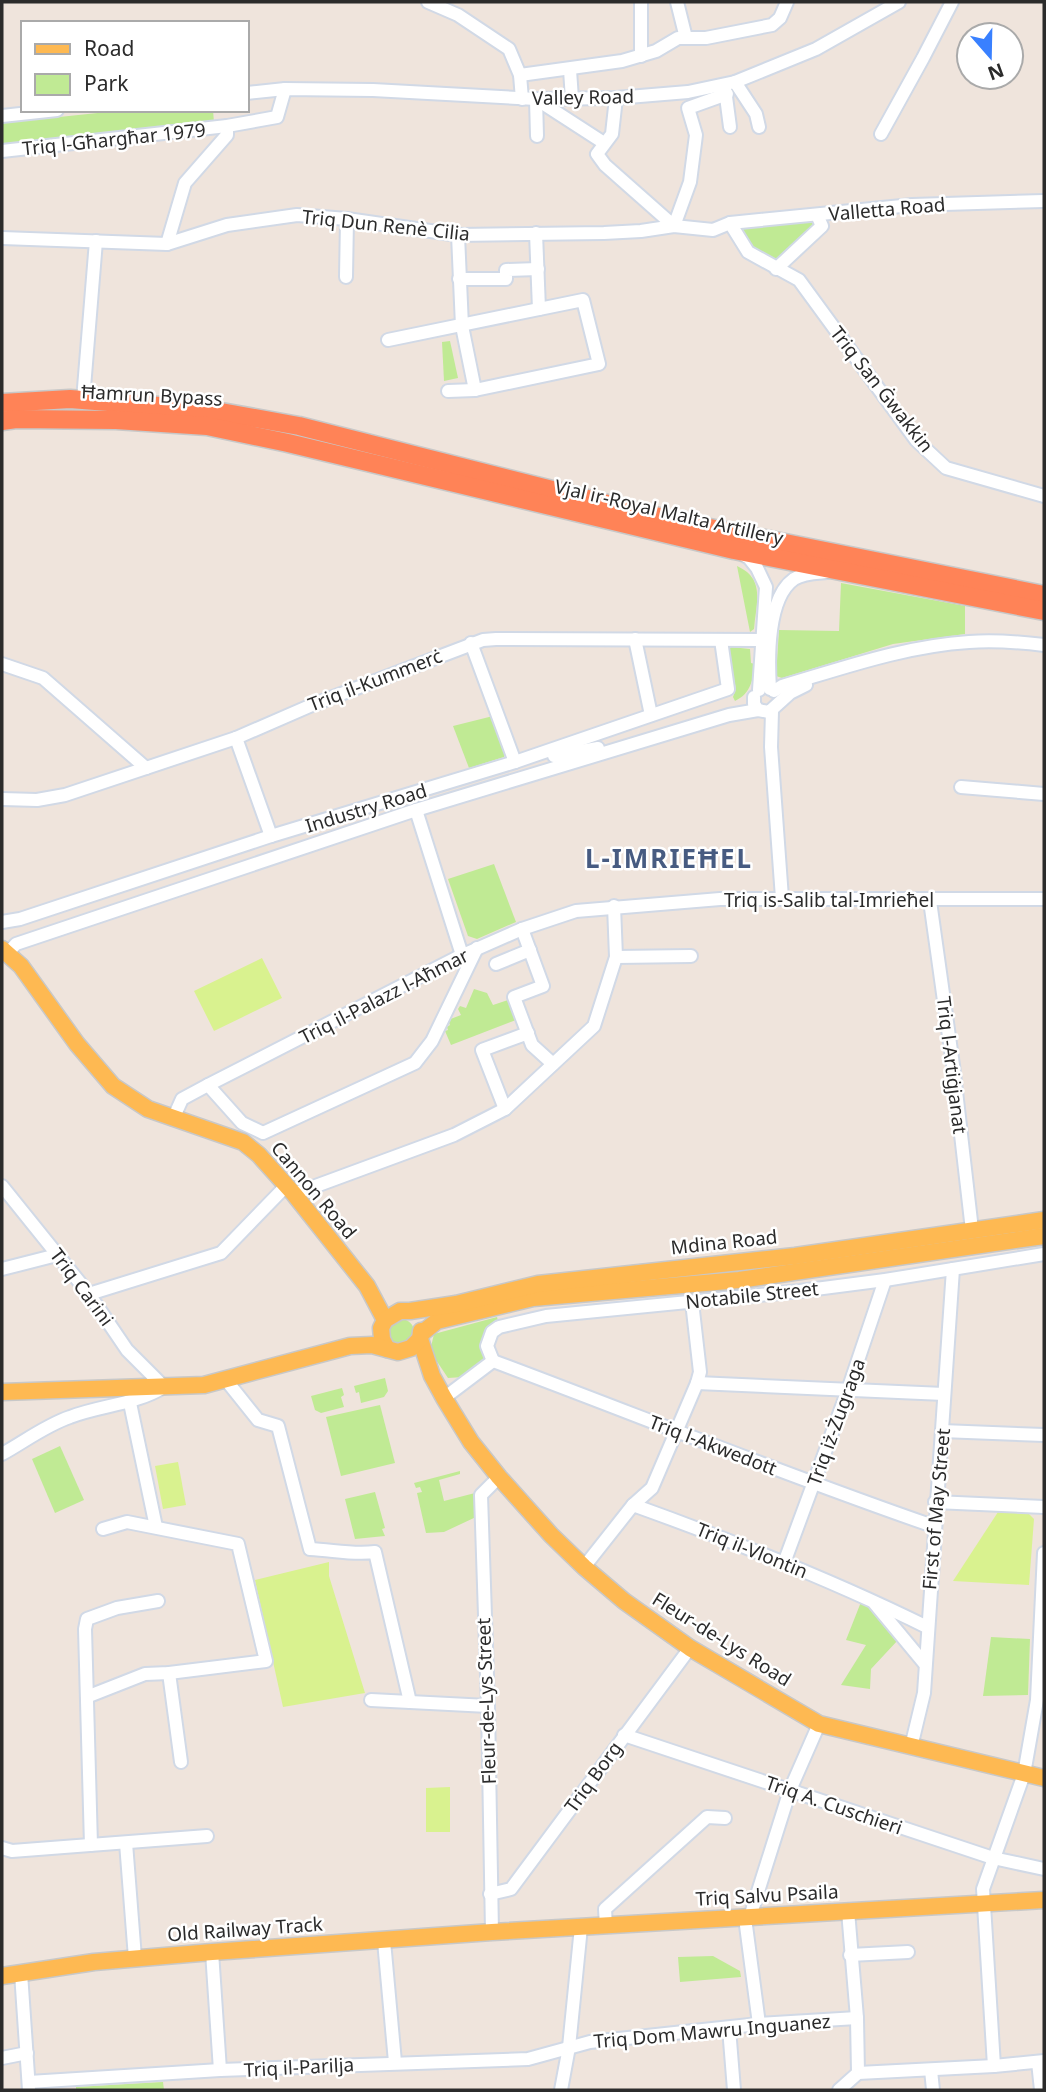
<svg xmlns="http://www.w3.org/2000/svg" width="1046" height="2092" font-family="'Noto Sans',sans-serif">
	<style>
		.green { fill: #c0ea94 }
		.pitch { fill: #d9f28f }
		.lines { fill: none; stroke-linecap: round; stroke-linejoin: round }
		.minor-casing { stroke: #d1d9e6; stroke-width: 16 }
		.major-casing { stroke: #c8c8c8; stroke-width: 19 }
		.highway-casing { stroke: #c8c8c8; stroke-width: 21 }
		.minor { stroke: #fff; stroke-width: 12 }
		.major { stroke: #feb952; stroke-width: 16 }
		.highway { stroke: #ff8357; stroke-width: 18 }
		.labels { text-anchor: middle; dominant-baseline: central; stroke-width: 5; stroke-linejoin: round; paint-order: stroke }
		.street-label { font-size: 19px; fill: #2b2b2b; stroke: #fff }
		.district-label { font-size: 26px; font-weight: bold; letter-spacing: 2px; fill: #475b81; stroke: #fff }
	</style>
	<rect width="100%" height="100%" fill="#efe4dc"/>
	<g class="green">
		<polygon points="126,110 213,110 214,123 2,145 2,123"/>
		<polygon points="812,219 818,225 777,263 750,247 741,235 745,226"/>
		<polygon points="450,341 458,378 444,381 442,342"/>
		<path d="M 737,566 C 766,579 756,603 754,629 L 750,632 Z"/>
		<polygon points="841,583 965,606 965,634 893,644 782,678 776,676 779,630 839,631"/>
		<path d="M 731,647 L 750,649 L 751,663 L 755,664 C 753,681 750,694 735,701 L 733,697 L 736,689 L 728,650 Z"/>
		<polygon points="493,716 505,753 504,757 469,768 453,726"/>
		<polygon points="494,864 516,922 477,939 468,936 448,879"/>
		<polygon points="474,989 487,993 493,1005 508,1000 516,1020 451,1045 445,1031 448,1030 447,1027 450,1025 448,1020 461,1015 458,1009 460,1006 466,1008"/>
		<polygon points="497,1317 498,1321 492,1328 485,1360 463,1377 448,1378 430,1351 434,1334"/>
		<circle cx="401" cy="1332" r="13"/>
		<polygon points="385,1378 388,1391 384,1397 361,1403 359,1392 356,1393 354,1386"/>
		<polygon points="342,1388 344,1395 341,1397 344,1407 321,1413 315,1410 311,1396"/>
		<polygon points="380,1405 395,1463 341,1476 326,1417"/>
		<polygon points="60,1446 84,1500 55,1513 32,1459"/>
		<polygon points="460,1471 460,1474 439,1480 444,1501 475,1493 476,1517 444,1532 426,1533 417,1493 422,1492 420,1487 416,1488 414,1483"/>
		<polygon points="375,1492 385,1528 382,1529 385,1536 355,1539 345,1499"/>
		<polygon points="861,1602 867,1603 898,1640 871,1669 870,1689 841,1685 866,1645 846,1640"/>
		<polygon points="991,1637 1030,1639 1028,1695 983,1696"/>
		<polygon points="713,1956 740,1971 741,1977 680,1982 678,1957"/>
		<polygon points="163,2082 164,2090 76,2090 76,2087"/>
	</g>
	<g class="pitch">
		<polygon points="262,958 282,998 214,1031 194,991"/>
		<polygon points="178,1462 186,1505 163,1509 155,1466"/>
		<polygon points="998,1512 1029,1514 1034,1519 1029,1585 953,1581"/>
		<polygon points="329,1562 329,1576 365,1693 283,1707 255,1580"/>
		<polygon points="450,1787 450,1832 426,1832 426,1788"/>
	</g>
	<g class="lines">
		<g class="minor-casing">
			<g id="minor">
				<polyline points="428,2 458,15 509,49 520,75 522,99"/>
				<polyline points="641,2 641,56"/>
				<polyline points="677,2 686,38"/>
				<polyline points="570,70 572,99"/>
				<polyline points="520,75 622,61 656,51 678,38 706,38 772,25 780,18 787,2"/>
				<polyline points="735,82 756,114 759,127"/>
				<polyline points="725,89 730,127"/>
				<polyline points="247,93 285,89 373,90 536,99 616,98 688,92 735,82 816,49 899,2"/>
				<polyline points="616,98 612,134 597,154 605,165 674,226 690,182 696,135 688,108 727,94"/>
				<polyline points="536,99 604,143"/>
				<polyline points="536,99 537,136"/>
				<polyline points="2,116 57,110"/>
				<polyline points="881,134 923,58 952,2"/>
				<polyline points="2,151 227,126 277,117 285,89"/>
				<polyline points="730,223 748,252 799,280 916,440 946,468 1044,496"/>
				<polyline points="536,233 539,309"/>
				<polyline points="458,235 462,326 475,390"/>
				<polyline points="2,238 167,244 227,225 297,215 347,219 458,235 604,233 641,231 674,226 713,230 730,223 912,205 1044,201"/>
				<polyline points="167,244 185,183 227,135 227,126"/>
				<polyline points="776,269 822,226 817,215"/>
				<polyline points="346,277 347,219"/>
				<polyline points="459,279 506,279 506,270 538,269"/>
				<polyline points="388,340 583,300 599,364 475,390 448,391"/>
				<polyline points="83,400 96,241"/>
				<polyline points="740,553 749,558 757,568 766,587 759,690"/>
				<polyline points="635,639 651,715"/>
				<polyline points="471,643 515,762"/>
				<polyline points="2,664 43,678 146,768"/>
				<path d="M 770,689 C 768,658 767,598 794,579 C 803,573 816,573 827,572"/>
				<path d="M 774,691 L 782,686 C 843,668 905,646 969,642 C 995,640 1019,642 1044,645"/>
				<polyline points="754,697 754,704 758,710 769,712 790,693 806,685"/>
				<polyline points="772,711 771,747 782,898"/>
				<polyline points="236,738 271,836"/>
				<polyline points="554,756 598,748"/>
				<polyline points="961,787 1044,794"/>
				<polyline points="2,799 37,800 65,795 236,738 312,705 483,640 496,639 762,640"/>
				<polyline points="416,810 462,955"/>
				<polyline points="930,901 953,1065 972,1230"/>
				<polyline points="2,922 20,919 271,836 515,762 728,689 721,640"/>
				<polyline points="522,929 543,986 514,997 532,1045 553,1064"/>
				<polyline points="7,954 16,944 416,810 729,715 758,710"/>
				<polyline points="616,957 691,956"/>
				<polyline points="496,964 530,950"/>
				<polyline points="208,1085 242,1123 263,1133 415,1063 432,1041 477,948"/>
				<polyline points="505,1109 482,1050 528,1033"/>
				<polyline points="173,1119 182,1099 208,1085 456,958 522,929 576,911 720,899 1044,899"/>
				<path d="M 2,1186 L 89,1294 L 127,1350 L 164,1387 C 134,1405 101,1405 70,1417 C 46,1425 24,1442 2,1454"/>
				<polyline points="294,1194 454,1135 505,1109 594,1026 616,957 614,906"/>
				<polyline points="2,1269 57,1255"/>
				<polyline points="89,1294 221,1253 286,1186"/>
				<polyline points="493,1361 487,1346 492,1332 499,1327 546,1316 800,1291 885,1280 1044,1254"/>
				<path d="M 493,1361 C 640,1416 785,1475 933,1526"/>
				<path d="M 226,1380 L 258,1420 L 278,1426 L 310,1549 C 333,1550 353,1555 375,1552 L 410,1702"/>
				<polyline points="697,1383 944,1394"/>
				<polyline points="444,1398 493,1361"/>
				<polyline points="130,1403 156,1527"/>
				<polyline points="942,1431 1044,1435"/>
				<polyline points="935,1502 1044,1507"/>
				<path d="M 633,1505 C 733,1541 832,1580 927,1627"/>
				<polyline points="784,1563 848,1390 885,1280"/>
				<polyline points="584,1567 633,1505 652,1488 697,1383 700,1372 692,1302"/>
				<polyline points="875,1604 924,1663"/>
				<polyline points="169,1673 181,1762"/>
				<polyline points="89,1696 145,1674 169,1673 266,1661 238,1544 127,1522 103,1529"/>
				<polyline points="371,1700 488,1706"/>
				<polyline points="624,1735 993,1858 1044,1869"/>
				<polyline points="911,1747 924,1693 953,1269"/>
				<polyline points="126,1843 135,1958"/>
				<polyline points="91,1845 85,1629 87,1619 117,1608 158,1601"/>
				<polyline points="2,1848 12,1851 207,1836"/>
				<polyline points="490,1894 511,1889 690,1648"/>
				<polyline points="848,1911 857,2018 858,2073"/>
				<polyline points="750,1917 790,1790 819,1724"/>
				<polyline points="745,1918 759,2024"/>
				<polyline points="606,1926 605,1909 707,1817 725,1818"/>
				<polyline points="492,1932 488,1706 481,1495 499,1477"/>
				<polyline points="384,1941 395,2062"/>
				<polyline points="212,1952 220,2070"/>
				<polyline points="850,1955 908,1952"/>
				<polyline points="21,1973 29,2090"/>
				<polyline points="729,2028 734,2090"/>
				<polyline points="2,2058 27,2053"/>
				<polyline points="1038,2062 1041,2090"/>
				<polyline points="994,2066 983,1889 1024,1774 1037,1700 1044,1553"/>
				<polyline points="931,2070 933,2090"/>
				<polyline points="29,2082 220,2070 528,2059 590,2042 759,2024 857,2018"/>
				<polyline points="561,2090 569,2047 581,1927"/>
				<polyline points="839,2090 858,2073 994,2066 1044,2061"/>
			</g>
		</g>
		<g class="major-casing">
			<g id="major">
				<polyline points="2,949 21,966 77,1044 113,1086 148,1109 243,1142 259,1155 294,1194 367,1286 385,1320"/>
				<polyline points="421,1334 437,1321 533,1298 739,1280 1044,1236"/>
				<polyline points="420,1339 432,1376 444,1398 471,1442 499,1477 551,1535 584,1567 624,1601 690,1648 819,1724 1044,1778"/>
				<polyline points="387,1349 382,1339 381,1328 385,1320 400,1311 410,1311 456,1304 538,1284 795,1256 1044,1220"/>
				<polyline points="2,1392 204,1385 350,1346 372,1345 398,1352 411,1348 420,1339 421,1331"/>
				<polyline points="2,1976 94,1962 212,1952 492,1932 1044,1900"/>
			</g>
		</g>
		<g class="highway-casing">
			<g id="highway">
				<polyline points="2,403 70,399 210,410 299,426 675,521 1044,595"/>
				<polyline points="2,421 16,419 116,420 207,426 288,443 734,550 1044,611"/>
			</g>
		</g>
		<use href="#minor" class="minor"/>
		<use href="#major" class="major"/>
		<use href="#highway" class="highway"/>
	</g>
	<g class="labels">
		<g class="street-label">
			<text transform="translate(583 97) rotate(-1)">Valley Road</text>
			<text transform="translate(114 139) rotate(-6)">Triq l-Għargħar 1979</text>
			<text transform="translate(887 209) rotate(-5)">Valletta Road</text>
			<text transform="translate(386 225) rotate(6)">Triq Dun Renè Cilia</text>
			<text transform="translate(882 389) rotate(52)">Triq San Ġwakkin</text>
			<text transform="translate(152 395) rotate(3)">Ħamrun Bypass</text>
			<text transform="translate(669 512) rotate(13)">Vjal ir-Royal Malta Artillery</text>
			<text transform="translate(375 680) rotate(-21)">Triq il-Kummerċ</text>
			<text transform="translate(366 808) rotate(-17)">Industry Road</text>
			<text x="829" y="900">Triq is-Salib tal-Imrieħel</text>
			<text transform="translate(384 996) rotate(-27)">Triq il-Palazz l-Aħmar</text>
			<text transform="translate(952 1065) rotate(83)">Triq l-Artiġjanat</text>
			<text transform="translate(314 1190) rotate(50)">Cannon Road</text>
			<text transform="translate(724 1242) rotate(-6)">Mdina Road</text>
			<text transform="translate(82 1287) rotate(53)">Triq Carini</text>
			<text transform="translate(752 1295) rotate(-6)">Notabile Street</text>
			<text transform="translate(836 1422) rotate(-70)">Triq iż-Żugraga</text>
			<text transform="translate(713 1445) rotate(21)">Triq l-Akwedott</text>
			<text transform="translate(936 1509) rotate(-85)">First of May Street</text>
			<text transform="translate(752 1550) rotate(22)">Triq il-Vlontin</text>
			<text transform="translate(722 1639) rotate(32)">Fleur-de-Lys Road</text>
			<text transform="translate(486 1701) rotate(-92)">Fleur-de-Lys Street</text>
			<text transform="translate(593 1777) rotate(-54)">Triq Borg</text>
			<text transform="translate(834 1805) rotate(19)">Triq A. Cuschieri</text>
			<text transform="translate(767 1895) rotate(-3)">Triq Salvu Psaila</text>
			<text transform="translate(245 1929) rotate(-4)">Old Railway Track</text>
			<text transform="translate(712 2031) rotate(-5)">Triq Dom Mawru Inguanez</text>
			<text transform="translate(299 2067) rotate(-3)">Triq il-Parilja</text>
		</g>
		<g class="district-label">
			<text x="669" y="858">L-IMRIEĦEL</text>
		</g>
	</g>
	<rect width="1046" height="2092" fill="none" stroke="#2b2b2b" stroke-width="7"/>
	<rect x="21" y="21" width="228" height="91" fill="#ffffff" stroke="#aaaaaa" stroke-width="2"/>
	<rect x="35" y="44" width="35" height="10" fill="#feb952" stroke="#aaaaaa" stroke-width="2"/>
	<text x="84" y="56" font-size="21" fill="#2b2b2b">Road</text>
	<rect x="35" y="74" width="35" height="21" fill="#c0ea94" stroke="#aaaaaa" stroke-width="2"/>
	<text x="84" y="91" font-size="21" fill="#2b2b2b">Park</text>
	<g transform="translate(990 56) rotate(160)"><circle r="33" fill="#ffffff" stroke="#aaaaaa" stroke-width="2"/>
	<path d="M0-5L12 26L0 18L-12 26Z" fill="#3980ff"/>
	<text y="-10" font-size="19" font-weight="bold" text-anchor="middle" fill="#2b2b2b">N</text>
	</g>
</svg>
